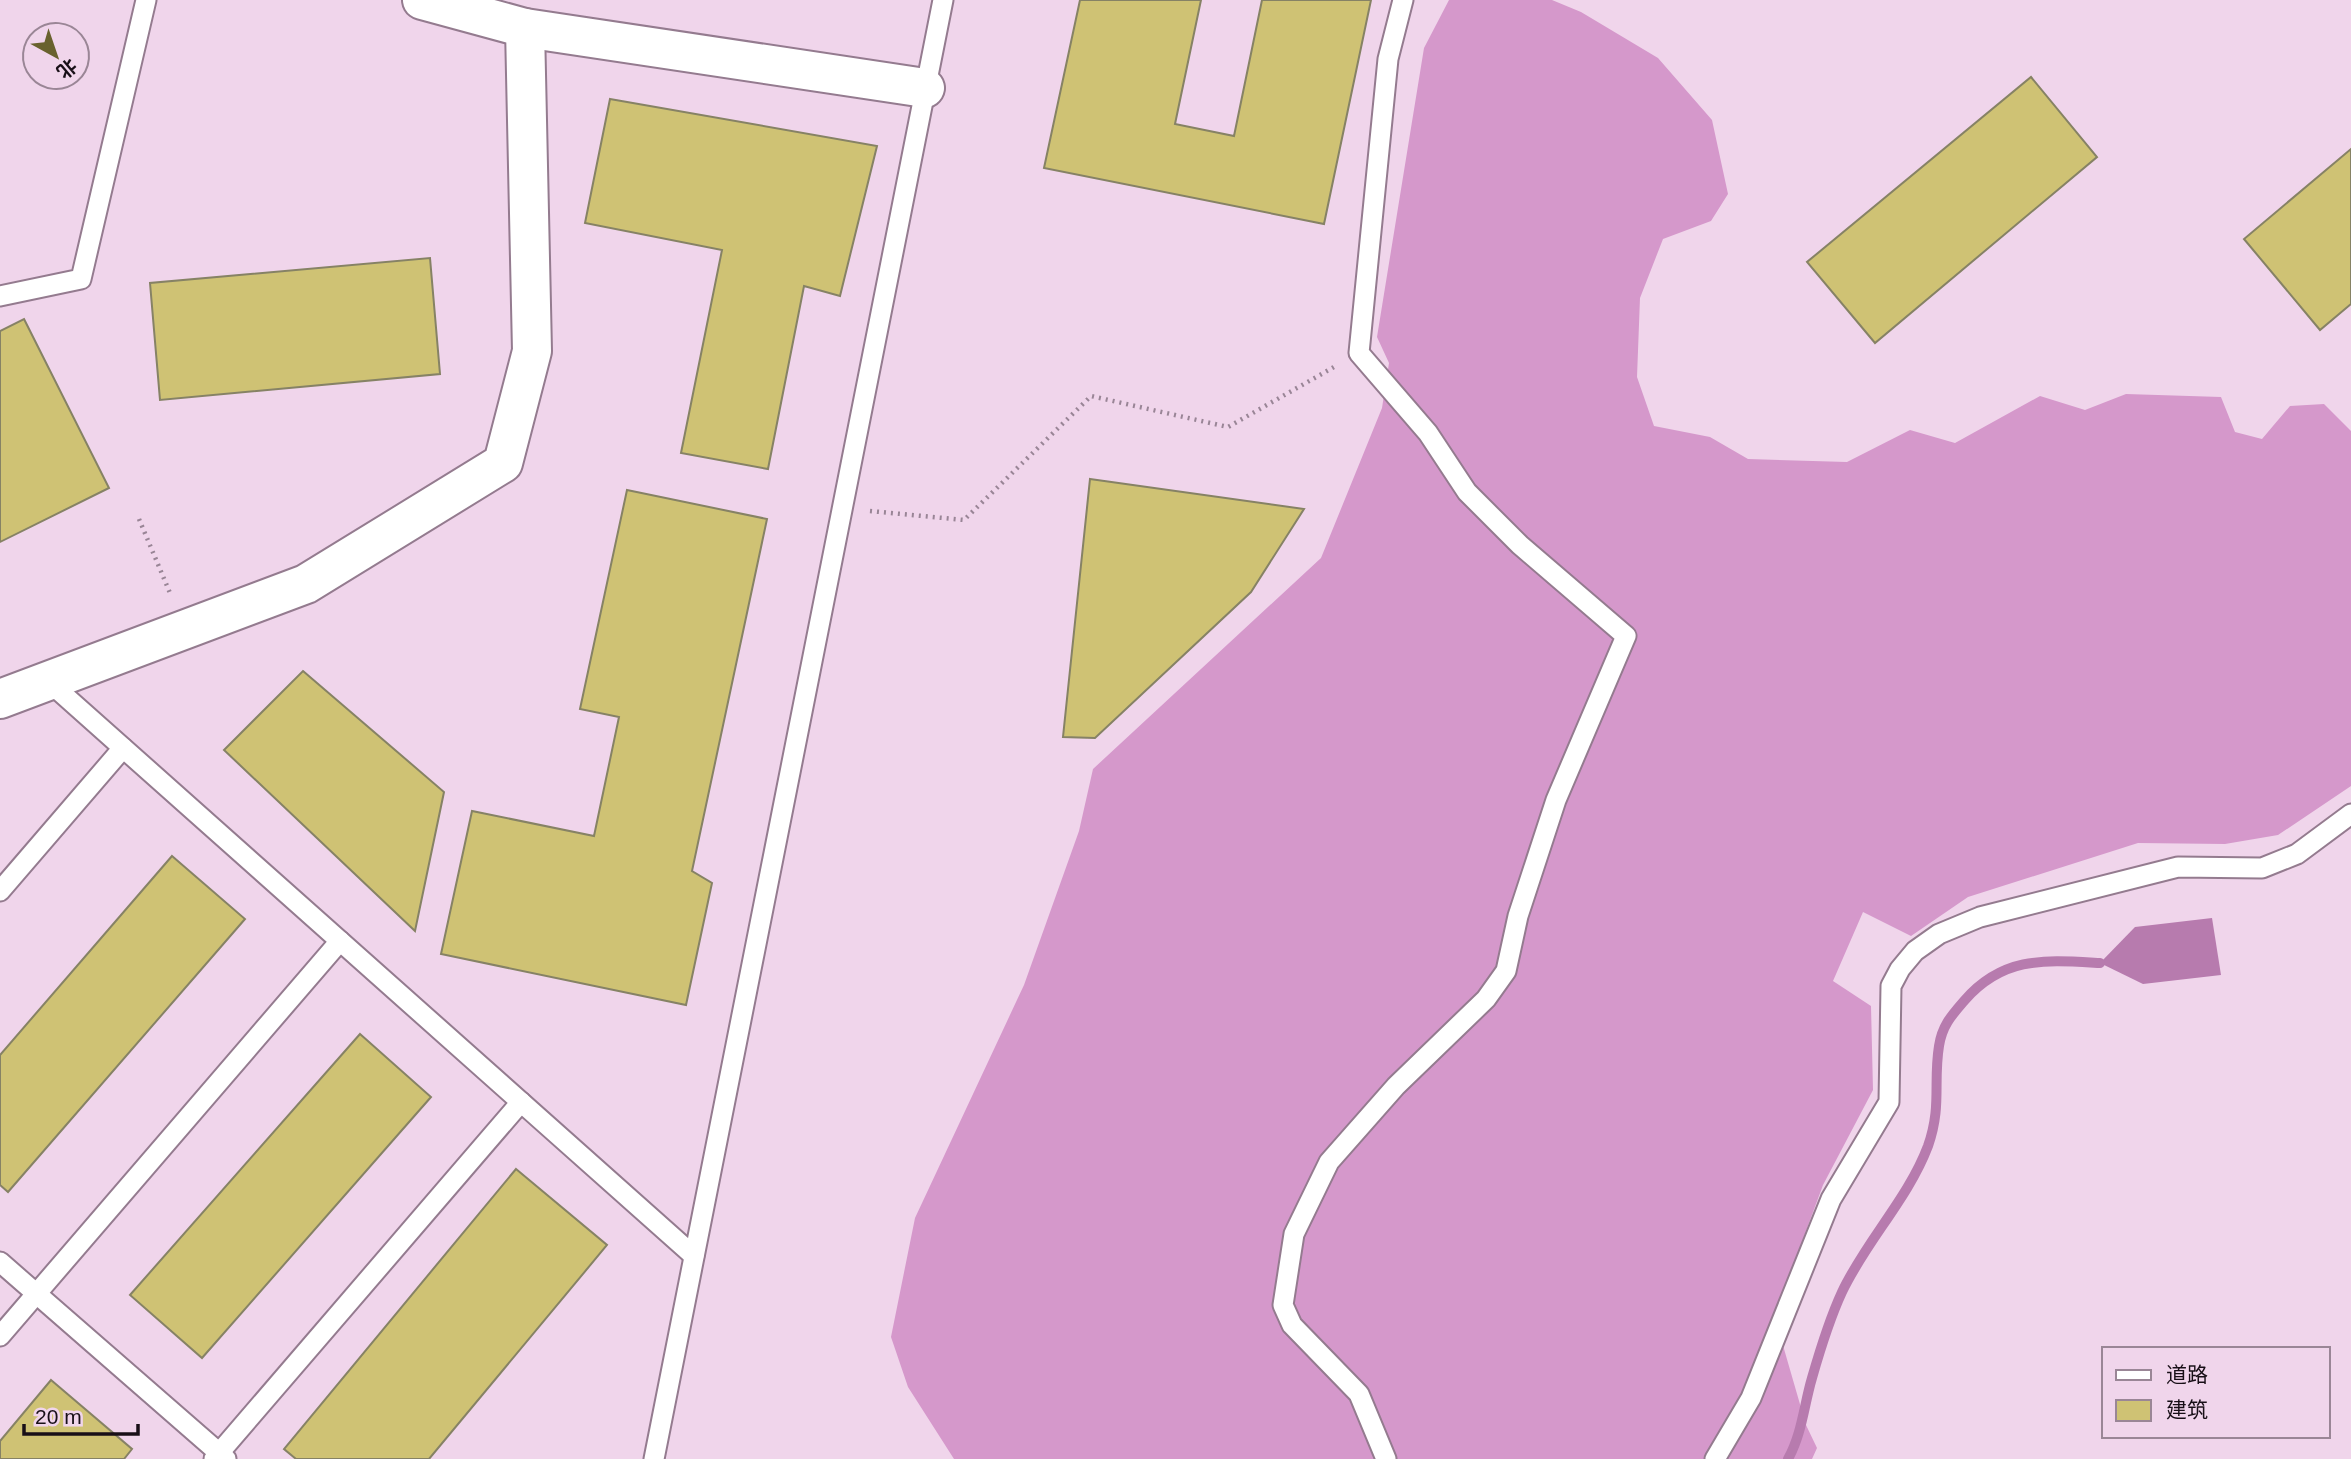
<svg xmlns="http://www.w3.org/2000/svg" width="2351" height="1459" font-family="Helvetica,'Noto Sans SC',sans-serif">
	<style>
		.forest { fill: #d598cb }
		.water { fill: #b77bae }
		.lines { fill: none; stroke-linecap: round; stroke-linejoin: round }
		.stream { stroke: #b77bae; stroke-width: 10 }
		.building { fill: #cfc274; stroke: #868265; stroke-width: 2 }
		.lane-casing { stroke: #947b8f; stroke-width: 23 }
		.street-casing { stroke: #947b8f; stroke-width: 42 }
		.path { stroke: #998596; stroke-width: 4.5; stroke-dasharray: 2 5; stroke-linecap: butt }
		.lane { stroke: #fff; stroke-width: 19 }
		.street { stroke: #fff; stroke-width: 38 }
	</style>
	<rect width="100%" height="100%" fill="#f0d5eb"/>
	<polygon class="forest" points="1449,0 1552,0 1581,12 1658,58 1712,120 1728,194 1711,221 1663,239 1640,298 1637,377 1654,426 1710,437 1748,459 1847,462 1910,430 1955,443 2040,396 2085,410 2126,394 2221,397 2235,432 2262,439 2290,406 2324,404 2351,431 2351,786 2278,835 2225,844 2138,843 1968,897 1911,936 1863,912 1833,981 1871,1006 1873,1090 1823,1185 1778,1307 1782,1342 1806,1425 1817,1448 1812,1459 954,1459 908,1387 891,1337 915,1218 1024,985 1079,831 1093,769 1321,558 1382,408 1389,363 1377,337 1424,48"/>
	<polygon class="water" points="2212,918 2221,975 2143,984 2100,963 2135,927"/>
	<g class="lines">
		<path class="stream" d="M 1788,1459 C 1802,1434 1804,1405 1812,1378 C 1820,1350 1830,1318 1842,1292 C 1866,1241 1908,1199 1928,1146 C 1942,1106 1933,1083 1939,1046 C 1942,1026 1951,1016 1964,1001 C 2003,956 2044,960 2100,963"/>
	</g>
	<g class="building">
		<polygon points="1080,0 1201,0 1175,124 1234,136 1262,0 1371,0 1324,224 1044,168"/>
		<polygon points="2031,77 2097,157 1875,343 1807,262"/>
		<polygon points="610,99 877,146 840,296 804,286 768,469 681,453 722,250 585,223"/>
		<polygon points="2351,149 2351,304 2320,330 2244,239"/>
		<polygon points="430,258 440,374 160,400 150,283"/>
		<polygon points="24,319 109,488 0,542 0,331"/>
		<polygon points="1090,479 1304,509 1251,592 1095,738 1063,737"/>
		<polygon points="627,490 767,519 692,871 712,883 686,1005 441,954 472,811 594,836 619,717 580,709"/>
		<polygon points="303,671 444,792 415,931 224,750"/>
		<polygon points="172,856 245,919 8,1192 0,1185 0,1055"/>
		<polygon points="360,1034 431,1097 202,1358 130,1295"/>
		<polygon points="516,1169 607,1245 429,1459 296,1459 284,1449"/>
		<polygon points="51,1380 132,1449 124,1459 0,1459 0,1441"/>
	</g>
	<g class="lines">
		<g class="lane-casing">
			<g id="lane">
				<polyline points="0,296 81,279 146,0"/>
				<polyline points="48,681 694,1256"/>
				<polyline points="0,891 123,748"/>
				<polyline points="0,1262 226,1459"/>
				<polyline points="0,1336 340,941"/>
				<polyline points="214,1459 521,1102"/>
				<polyline points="654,1459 943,0"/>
				<polyline points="1386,1459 1359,1394 1292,1325 1283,1305 1294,1234 1329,1162 1396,1086 1486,999 1506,971 1518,916 1556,800 1626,636 1520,545 1467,492 1428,433 1359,353 1388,59 1403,0"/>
				<polyline points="1715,1459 1751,1398 1831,1199 1889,1102 1891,986 1900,969 1915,951 1939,934 1980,917 2178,867 2262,868 2297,854 2351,814"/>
			</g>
		</g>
		<g class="street-casing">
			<g id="street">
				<polyline points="525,28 925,88"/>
				<polyline points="0,699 306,584 503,463 532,351 525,28 422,0"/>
			</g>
		</g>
		<g class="path">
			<polyline points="870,511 964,520 1091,396 1228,427 1334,367"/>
			<polyline points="139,519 170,593"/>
		</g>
		<use href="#lane" class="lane"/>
		<use href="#street" class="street"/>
	</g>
	<rect x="2102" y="1347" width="228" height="91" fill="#f0d5eb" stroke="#9a8696" stroke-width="2"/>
	<rect x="2116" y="1370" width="35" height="10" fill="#ffffff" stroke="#9a8696" stroke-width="2"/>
	<text x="2166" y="1382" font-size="21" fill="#180f17">道路</text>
	<rect x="2116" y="1400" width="35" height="21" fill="#cfc274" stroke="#9a8696" stroke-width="2"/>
	<text x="2166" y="1417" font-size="21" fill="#180f17">建筑</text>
	<g transform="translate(56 56) rotate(140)"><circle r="33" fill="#f0d5eb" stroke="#9a8696" stroke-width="2"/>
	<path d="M0-5L12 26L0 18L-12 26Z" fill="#69612e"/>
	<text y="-10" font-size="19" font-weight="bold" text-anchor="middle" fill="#180f17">北</text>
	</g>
	<path d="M24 1424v10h114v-10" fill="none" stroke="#180f17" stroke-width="3.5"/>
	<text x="35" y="1424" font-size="21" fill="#180f17" stroke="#f0d5eb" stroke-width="5" paint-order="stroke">20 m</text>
</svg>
